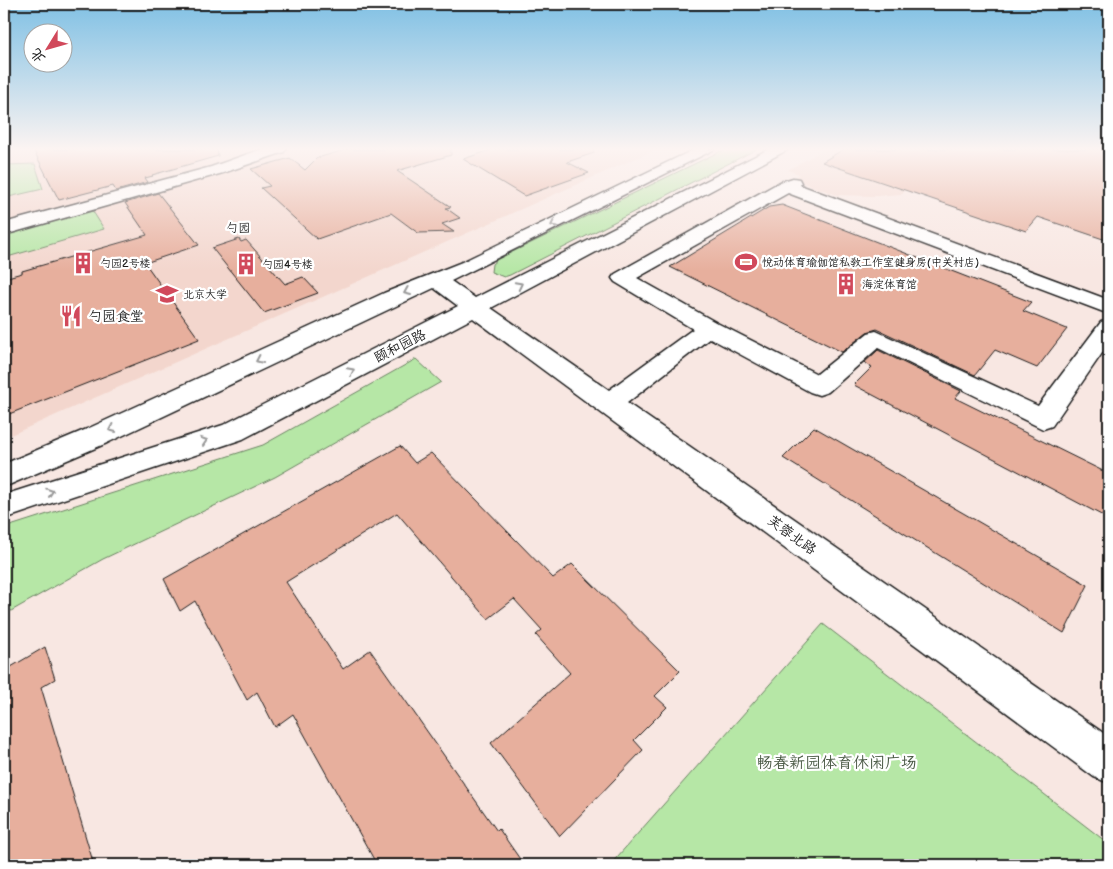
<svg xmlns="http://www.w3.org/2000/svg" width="1113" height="869" font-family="'Balsamiq Sans','LXGW WenKai TC',sans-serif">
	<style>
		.built { fill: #f3d6cd }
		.green { fill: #b6e7a6; stroke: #698261 }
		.building { fill: #e7af9d; stroke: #1c1c1c }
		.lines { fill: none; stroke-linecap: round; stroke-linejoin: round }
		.minor-casing { stroke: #1c1c1c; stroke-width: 3 }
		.minor { fill: #fff; fill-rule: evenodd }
		.oneway { stroke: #999 }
		.labels { text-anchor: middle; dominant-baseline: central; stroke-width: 4.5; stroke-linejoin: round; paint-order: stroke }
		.far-poi-label { font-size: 11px; fill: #1c1c1c; stroke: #fff; text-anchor: start }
		.far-neighbourhood-label { font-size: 12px; fill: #1c1c1c; stroke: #fff }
		.poi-label { font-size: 14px; fill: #1c1c1c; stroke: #fff; text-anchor: start }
		.street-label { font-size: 14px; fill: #1c1c1c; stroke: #fff }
		.near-park-label { font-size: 16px; fill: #4a5945; stroke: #fff }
	</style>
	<rect width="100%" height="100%" fill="#f8e7e2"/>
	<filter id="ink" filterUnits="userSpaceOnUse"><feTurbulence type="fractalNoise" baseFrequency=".02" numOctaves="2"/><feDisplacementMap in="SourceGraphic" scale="10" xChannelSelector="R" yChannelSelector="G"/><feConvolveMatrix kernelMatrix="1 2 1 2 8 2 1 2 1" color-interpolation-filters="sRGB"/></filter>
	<g filter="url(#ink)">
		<g class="built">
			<polygon points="4,149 657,149 4,438"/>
			<polygon points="824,149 964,149 901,194 873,196 837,195 792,179 799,174 788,170"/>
		</g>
		<g class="green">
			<polygon points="725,149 757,149 510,275 504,277 491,272 492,264 498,259"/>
			<polygon points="35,164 43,189 4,198 4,165"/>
			<polygon points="92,210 104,229 4,258 4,234"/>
			<polygon points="416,359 441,382 275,477 103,559 4,615 4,528 263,445"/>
			<polygon points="823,624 1109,844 1109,865 610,865"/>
		</g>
		<g class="building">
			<polygon points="33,149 217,149 218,156 152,175 153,176 145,178 148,182 116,191 113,186 59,200"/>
			<polygon points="348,149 451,149 451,155 397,171 451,207 446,208 460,218 442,224 454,232 418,233 391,213 317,239 261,188 270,186 251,169 290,158 305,170 317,158"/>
			<polygon points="494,149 593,149 594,153 567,162 589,173 524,196 463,159"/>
			<polygon points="844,149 1109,149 1109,241 1038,217 1026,231 822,162"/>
			<polygon points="158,193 199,245 145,263 199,339 4,416 4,278 22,273 22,271 147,235 125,203"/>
			<polygon points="782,205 1031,302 1023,311 1067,329 1037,368 995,350 975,375 877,329 867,332 842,352 670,267 769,207"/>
			<polygon points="239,239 241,242 246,240 285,284 303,277 318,293 264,313 212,248"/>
			<polygon points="878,350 961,391 955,398 1109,474 1109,519 854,385 872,367 864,363"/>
			<polygon points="814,427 1088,585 1064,633 783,458"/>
			<polygon points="400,446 415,463 431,453 553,578 572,564 680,671 655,696 667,707 634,740 643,750 560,836 491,743 570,673 536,635 542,630 514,599 488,619 397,513 286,582 343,669 370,650 497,831 499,829 524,865 377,865 293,714 275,727 257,692 247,700 195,601 180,611 164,579"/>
			<polygon points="45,647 55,679 41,687 94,865 4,865 4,671"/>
		</g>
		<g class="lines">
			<g class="minor-casing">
				<g id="minor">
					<polygon points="262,149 286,149 284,152 223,173 4,235 4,223 211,167"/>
					<polygon points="695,149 715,149 451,281 475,298 769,149 789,149 491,308 609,390 693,329 615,282 612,278 615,274 780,182 793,178 799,179 801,183 800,185 1109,300 1109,314 788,193 637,278 717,323 817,374 868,333 876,331 1038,406 1101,322 1109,320 1109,343 1052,426 1043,429 878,348 828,392 819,395 810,392 710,338 627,403 1109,737 1109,783 1094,777 473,318 243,439 4,519 4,495 223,425 458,306 434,288 107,443 4,487 4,464 87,429 384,293 462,262"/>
				</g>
			</g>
			<use href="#minor" class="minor"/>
		</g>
		<defs><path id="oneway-chevron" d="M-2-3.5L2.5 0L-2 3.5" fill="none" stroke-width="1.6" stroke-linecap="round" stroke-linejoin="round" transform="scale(1.25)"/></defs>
		<g class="oneway">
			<use href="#oneway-chevron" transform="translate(554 224) rotate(154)"/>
			<use href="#oneway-chevron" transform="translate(519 285) rotate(-27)"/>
			<use href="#oneway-chevron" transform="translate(407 292) rotate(157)"/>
			<use href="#oneway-chevron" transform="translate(259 360) rotate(155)"/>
			<use href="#oneway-chevron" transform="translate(351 371) rotate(-27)"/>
			<use href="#oneway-chevron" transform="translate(112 429) rotate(155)"/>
			<use href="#oneway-chevron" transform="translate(204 441) rotate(-18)"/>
			<use href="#oneway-chevron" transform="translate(50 492) rotate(-18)"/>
		</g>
	</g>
	<linearGradient id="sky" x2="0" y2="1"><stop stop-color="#7fc0e4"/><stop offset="0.55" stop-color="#fcf4f2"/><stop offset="1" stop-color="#fcf4f2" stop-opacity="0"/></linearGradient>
	<rect width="1113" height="271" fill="url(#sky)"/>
	<defs>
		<g id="stadium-bare" transform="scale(1.725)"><path d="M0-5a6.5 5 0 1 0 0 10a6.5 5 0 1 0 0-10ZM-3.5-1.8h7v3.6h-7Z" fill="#d1495b" stroke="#fff" stroke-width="2.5" paint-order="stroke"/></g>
		<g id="building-bare" transform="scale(1.725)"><path d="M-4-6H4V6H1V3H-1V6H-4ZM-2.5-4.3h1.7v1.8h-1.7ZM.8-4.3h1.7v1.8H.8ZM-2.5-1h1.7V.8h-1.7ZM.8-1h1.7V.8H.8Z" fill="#d1495b" stroke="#fff" stroke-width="2.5" paint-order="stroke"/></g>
		<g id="university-bare" transform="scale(1.725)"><path d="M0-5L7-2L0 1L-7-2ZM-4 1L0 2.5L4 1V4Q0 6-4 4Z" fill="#d1495b" stroke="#fff" stroke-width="2.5" paint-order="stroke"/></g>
		<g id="restaurant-bare" transform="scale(1.725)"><path d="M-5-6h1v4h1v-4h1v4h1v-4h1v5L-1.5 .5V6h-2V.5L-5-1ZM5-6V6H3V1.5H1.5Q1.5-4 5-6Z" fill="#d1495b" stroke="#fff" stroke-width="2.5" paint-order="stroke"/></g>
	</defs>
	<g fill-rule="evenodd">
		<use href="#stadium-bare" x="746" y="262"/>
		<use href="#building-bare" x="83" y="263"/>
		<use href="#building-bare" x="246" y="264"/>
		<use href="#building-bare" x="846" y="284"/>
		<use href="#university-bare" x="167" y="294"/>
		<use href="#restaurant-bare" x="71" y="316"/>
	</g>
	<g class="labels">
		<g class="far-poi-label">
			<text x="762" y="262">悦动体育瑜伽馆私教工作室健身房(中关村店)</text>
			<text x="100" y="263">勺园2号楼</text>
			<text x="262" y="264">勺园4号楼</text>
			<text x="862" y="284">海淀体育馆</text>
			<text x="183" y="294">北京大学</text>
		</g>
		<g class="far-neighbourhood-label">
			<text x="238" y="228">勺园</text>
		</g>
		<g class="poi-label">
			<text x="88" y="316">勺园食堂</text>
		</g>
		<g class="street-label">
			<text transform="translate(400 346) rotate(-27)">颐和园路</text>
			<text transform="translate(792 535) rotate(36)">芙蓉北路</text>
		</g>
		<g class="near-park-label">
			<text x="837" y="763">畅春新园体育休闲广场</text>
		</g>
	</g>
	<rect width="1113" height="869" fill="none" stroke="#fff" stroke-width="20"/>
	<rect x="10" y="10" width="1093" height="849" fill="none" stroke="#1c1c1c" stroke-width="2" filter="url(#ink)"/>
	<g transform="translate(48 48) rotate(233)"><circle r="24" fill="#ffffff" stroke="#a4a4a4"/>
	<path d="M0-4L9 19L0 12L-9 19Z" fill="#d1495b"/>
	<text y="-8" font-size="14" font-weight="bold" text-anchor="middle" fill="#1c1c1c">北</text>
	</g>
</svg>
